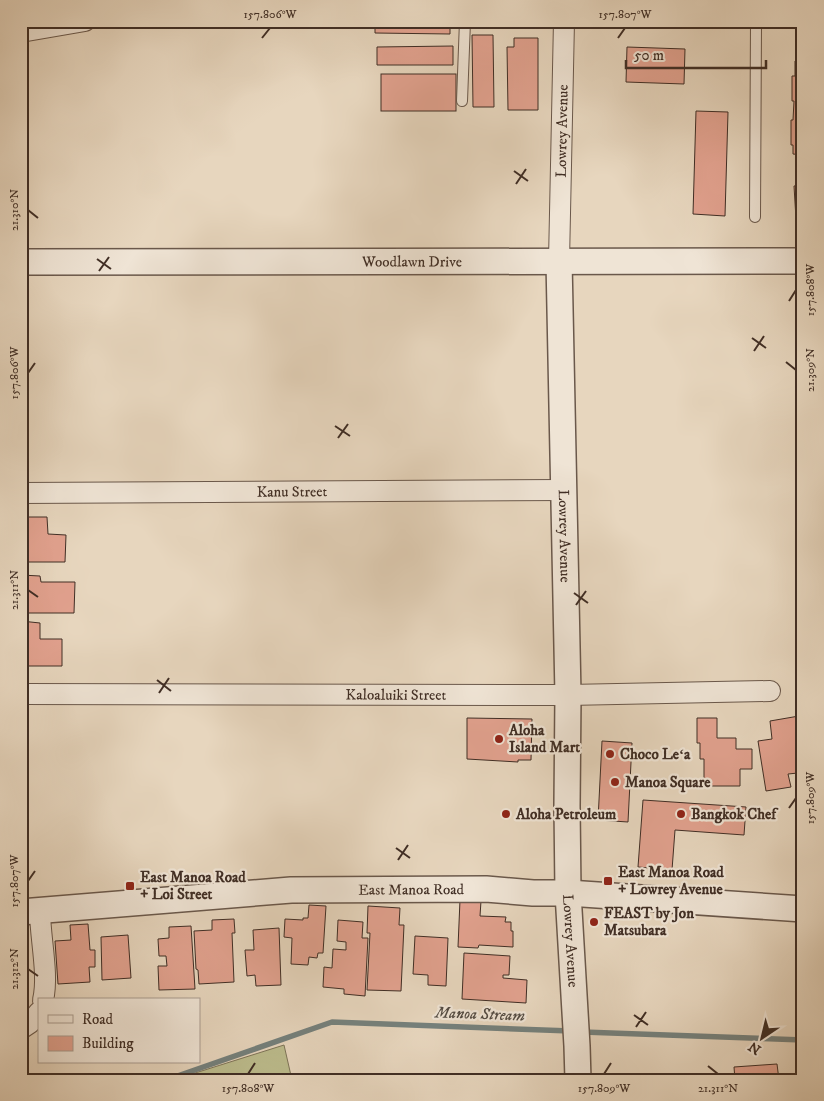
<svg xmlns="http://www.w3.org/2000/svg" width="824" height="1101" font-family="'IM FELL DW Pica',serif">
	<style>
		.green { fill: #bcbc8d; stroke: #7e7559 }
		.lines { fill: none; stroke-linecap: round; stroke-linejoin: round }
		.stream { stroke: #75817d; stroke-width: 5.5 }
		.building { fill: #e1a18e; stroke: #402e25 }
		.service-casing { stroke: #6a584b; stroke-width: 12 }
		.minor-casing { stroke: #6a584b; stroke-width: 22 }
		.tertiary-casing { stroke: #6a584b; stroke-width: 28 }
		.service { stroke: #efe4d5; stroke-width: 10 }
		.minor { stroke: #efe4d5; stroke-width: 20 }
		.tertiary { stroke: #efe4d5; stroke-width: 25 }
		.ticks { fill: none; stroke: #402e25; stroke-width: 2 }
		.poi-dot { fill: #8f2418; stroke: #efe4d5; stroke-width: 2 }
		.labels { text-anchor: middle; dominant-baseline: central; stroke-width: 4.5; stroke-linejoin: round; paint-order: stroke }
		.street-label { font-size: 15px; fill: #402e25; stroke: #efe4d5 }
		.poi-label { font-size: 15px; font-weight: bold; fill: #402e25; stroke: #efe4d5; text-anchor: start }
		.water-label { font-size: 16px; font-style: italic; fill: #524a42; stroke: #efe4d5 }
		.neatline { fill: none; stroke: #402e25; stroke-width: 2 }
		.ticks-label { font-size: 12px; text-anchor: middle; fill: #402e25 }
	</style>
	<rect width="100%" height="100%" fill="#e7d6be"/>
	<filter id="stains"><feTurbulence type="fractalNoise" baseFrequency=".004" numOctaves="4"/><feColorMatrix values="0 0 0 0 .2 0 0 0 0 .09 0 0 0 0 .02 0 0 0 .5 -.17"/></filter>
	<radialGradient id="worn" r=".72"><stop offset=".6" stop-color="#630" stop-opacity="0"/><stop offset="1" stop-color="#630" stop-opacity=".3"/></radialGradient>
	<polygon class="green" points="284,1045 292,1080 173,1080"/>
	<g class="lines">
		<g class="stream">
			<polyline points="583,1032 803,1040"/>
			<polyline points="166,1080 332,1022 571,1031"/>
		</g>
	</g>
	<g class="building">
		<polygon points="375,21 450,21 450,34 375,33"/>
		<polygon points="472,35 493,35 494,107 473,107"/>
		<polygon points="514,38 538,38 538,110 508,110 507,47 514,47"/>
		<polygon points="453,46 453,65 377,65 377,47"/>
		<polygon points="627,47 685,49 684,84 626,82"/>
		<polygon points="795,61 803,61 803,155 793,154 793,145 791,145 791,120 793,120 794,101 792,101 792,76 795,76"/>
		<rect x="381" y="74" width="75" height="37"/>
		<polygon points="696,111 728,112 725,216 693,214"/>
		<polygon points="803,185 803,219 796,219 794,186"/>
		<polygon points="21,517 47,517 48,534 66,535 65,562 21,562"/>
		<polygon points="21,575 40,576 41,582 75,582 74,613 21,613"/>
		<polygon points="21,621 40,623 40,639 62,639 62,666 21,666"/>
		<polygon points="799,716 803,733 803,742 800,742 803,768 797,769 798,773 788,774 791,787 766,791 758,741 772,739 770,721"/>
		<polygon points="467,718 532,719 531,760 518,760 518,762 467,759"/>
		<polygon points="697,718 717,718 717,738 736,738 736,749 752,749 752,769 740,769 740,786 704,786 704,759 700,759 700,743 697,743"/>
		<polygon points="602,741 632,743 628,822 598,820"/>
		<polygon points="643,800 746,807 744,835 675,830 672,870 638,867"/>
		<polygon points="460,900 481,901 480,916 506,917 505,922 511,922 511,931 513,931 513,947 479,945 478,948 458,947"/>
		<polygon points="309,905 326,906 323,953 318,953 317,958 309,957 308,965 291,964 292,938 284,937 285,919 303,920 303,918 308,918"/>
		<polygon points="368,906 400,908 399,925 404,925 401,991 367,990 370,933 367,933"/>
		<polygon points="234,919 235,933 232,933 234,982 199,984 198,970 196,969 194,931 212,930 212,920"/>
		<polygon points="338,920 363,922 362,938 368,938 365,996 344,994 344,989 323,987 324,967 332,968 333,949 346,950 346,942 337,941"/>
		<polygon points="88,924 90,950 95,950 95,967 89,967 90,982 58,984 55,941 71,940 70,925"/>
		<polygon points="191,926 195,989 159,990 158,966 167,966 166,956 159,956 158,939 169,938 169,927"/>
		<polygon points="279,928 281,985 256,986 255,975 247,976 245,950 254,950 253,930"/>
		<polygon points="128,935 131,978 102,980 101,937"/>
		<polygon points="415,936 448,938 446,986 428,985 428,975 413,974"/>
		<polygon points="464,953 510,956 509,975 503,975 503,978 527,980 526,1003 462,999"/>
		<polygon points="21,954 23,982 21,982"/>
		<polygon points="21,993 23,993 25,1019 21,1019"/>
		<polygon points="777,1064 779,1080 735,1080 734,1067"/>
	</g>
	<g class="lines">
		<g class="service-casing">
			<g id="service">
				<polyline points="752,21 803,22"/>
				<polyline points="462,101 465,21"/>
				<polyline points="755,217 756,22"/>
			</g>
		</g>
		<g class="minor-casing">
			<g id="minor">
				<polyline points="21,32 85,21"/>
				<path id="s1" d="M 559,261 L 564,21"/>
				<path id="s2" d="M 21,493 L 564,490"/>
				<path id="s3" d="M 21,694 L 568,695 L 770,691"/>
				<path d="M 40,911 C 40,938 49,975 43,1000"/>
				<polyline points="21,1029 30,1023 39,1012"/>
			</g>
		</g>
		<g class="tertiary-casing">
			<g id="tertiary">
				<path id="s4" d="M 559,261 L 568,695 L 567,806 L 568,893 L 577,1046 L 578,1080"/>
				<path id="s5" d="M 21,262 L 803,261"/>
				<path id="s6" d="M 21,912 L 291,890 L 486,889 L 533,893 L 568,893 L 803,909"/>
			</g>
		</g>
		<use href="#service" class="service"/>
		<use href="#minor" class="minor"/>
		<use href="#tertiary" class="tertiary"/>
	</g>
	<path class="ticks" d="M 262,38 L 270,28M 618,38 L 625,28M 514,171 L 528,181M 516,184 L 526,169M 28,210 L 38,218M 97,259 L 111,269M 99,271 L 109,257M 789,301 L 796,290M 752,338 L 766,348M 754,351 L 764,336M 786,362 L 796,370M 28,373 L 35,363M 335,426 L 350,436M 338,438 L 348,424M 28,590 L 38,597M 574,593 L 588,603M 576,605 L 586,591M 157,680 L 171,691M 159,693 L 169,678M 789,808 L 796,798M 396,848 L 410,858M 398,860 L 408,845M 28,881 L 35,871M 28,969 L 38,976M 634,1015 L 648,1025M 636,1027 L 646,1012M 708,1066 L 718,1074M 248,1074 L 255,1063M 604,1074 L 611,1063"/>
	<g class="poi-dot">
		<circle cx="499" cy="739" r="5"/>
		<circle cx="610" cy="754" r="5"/>
		<circle cx="615" cy="782" r="5"/>
		<circle cx="506" cy="814" r="5"/>
		<circle cx="681" cy="814" r="5"/>
		<rect x="603" y="876" width="10" height="10" rx="2.5"/>
		<rect x="125" y="881" width="10" height="10" rx="2.5"/>
		<circle cx="594" cy="922" r="5"/>
	</g>
	<g class="labels">
		<g class="street-label">
			<text stroke="none"><textPath href="#s1" startOffset="130">Lowrey Avenue</textPath></text>
			<text stroke="none"><textPath href="#s5" startOffset="391">Woodlawn Drive</textPath></text>
			<text stroke="none"><textPath href="#s2" startOffset="271">Kanu Street</textPath></text>
			<text stroke="none"><textPath href="#s4" startOffset="275">Lowrey Avenue</textPath></text>
			<text stroke="none"><textPath href="#s3" startOffset="375">Kaloaluiki Street</textPath></text>
			<text stroke="none"><textPath href="#s6" startOffset="391">East Manoa Road</textPath></text>
			<text stroke="none"><textPath href="#s4" startOffset="680">Lowrey Avenue</textPath></text>
		</g>
		<g class="poi-label">
			<text x="509" y="730">Aloha<tspan x="509" dy="17">Island Mart</tspan></text>
			<text x="620" y="754">Choco Leʻa</text>
			<text x="625" y="782">Manoa Square</text>
			<text x="516" y="814">Aloha Petroleum</text>
			<text x="691" y="814">Bangkok Chef</text>
			<text x="618" y="872">East Manoa Road<tspan x="618" dy="17">+ Lowrey Avenue</tspan></text>
			<text x="140" y="877">East Manoa Road<tspan x="140" dy="17">+ Loi Street</tspan></text>
			<text x="604" y="913">FEAST by Jon<tspan x="604" dy="17">Matsubara</tspan></text>
		</g>
		<g class="water-label">
			<text transform="translate(480 1014) rotate(2)">Manoa Stream</text>
		</g>
	</g>
	<rect width="824" height="1101" fill="none" stroke="#e7d6be" stroke-width="55"/>
	<rect x="38" y="998" width="162" height="65" fill="#efe4d5" stroke="#a99b8f"/>
	<rect x="48" y="1015" width="25" height="8" fill="#efe4d5" stroke="#a99b8f"/>
	<text x="82" y="1024" font-size="15" fill="#402e25">Road</text>
	<rect x="48" y="1036" width="25" height="15" fill="#e1a18e" stroke="#a99b8f"/>
	<text x="82" y="1048" font-size="15" fill="#402e25">Building</text>
	<g transform="translate(762 1038) rotate(215)" stroke="#efe4d5" stroke-width="4" paint-order="stroke">
	<path d="M0-4L9 19L0 12L-9 19Z" fill="#402e25"/>
	<text y="-8" font-size="14" font-weight="bold" text-anchor="middle" fill="#402e25">N</text>
	</g>
	<path d="M626 60v8h140v-8" fill="none" stroke="#402e25" stroke-width="2.5"/>
	<text x="634" y="60" font-size="15" fill="#402e25" stroke="#efe4d5" stroke-width="4" paint-order="stroke">50 m</text>
	<rect x="28" y="28" width="768" height="1046" class="neatline"/>
	<g class="ticks-label">
		<text x="270" y="18">157.806°W</text>
		<text x="625" y="18">157.807°W</text>
		<text transform="translate(14 210) rotate(-90)" y="4">21.310°N</text>
		<text transform="translate(810 290) rotate(-90)" y="4">157.808°W</text>
		<text transform="translate(810 370) rotate(-90)" y="4">21.309°N</text>
		<text transform="translate(14 373) rotate(-90)" y="4">157.806°W</text>
		<text transform="translate(14 590) rotate(-90)" y="4">21.311°N</text>
		<text transform="translate(810 798) rotate(-90)" y="4">157.809°W</text>
		<text transform="translate(14 881) rotate(-90)" y="4">157.807°W</text>
		<text transform="translate(14 969) rotate(-90)" y="4">21.312°N</text>
		<text x="248" y="1092">157.808°W</text>
		<text x="604" y="1092">157.809°W</text>
		<text x="718" y="1092">21.311°N</text>
	</g>
	<rect width="100%" height="100%" filter="url(#stains)"/>
	<rect width="100%" height="100%" fill="url(#worn)"/>
</svg>
